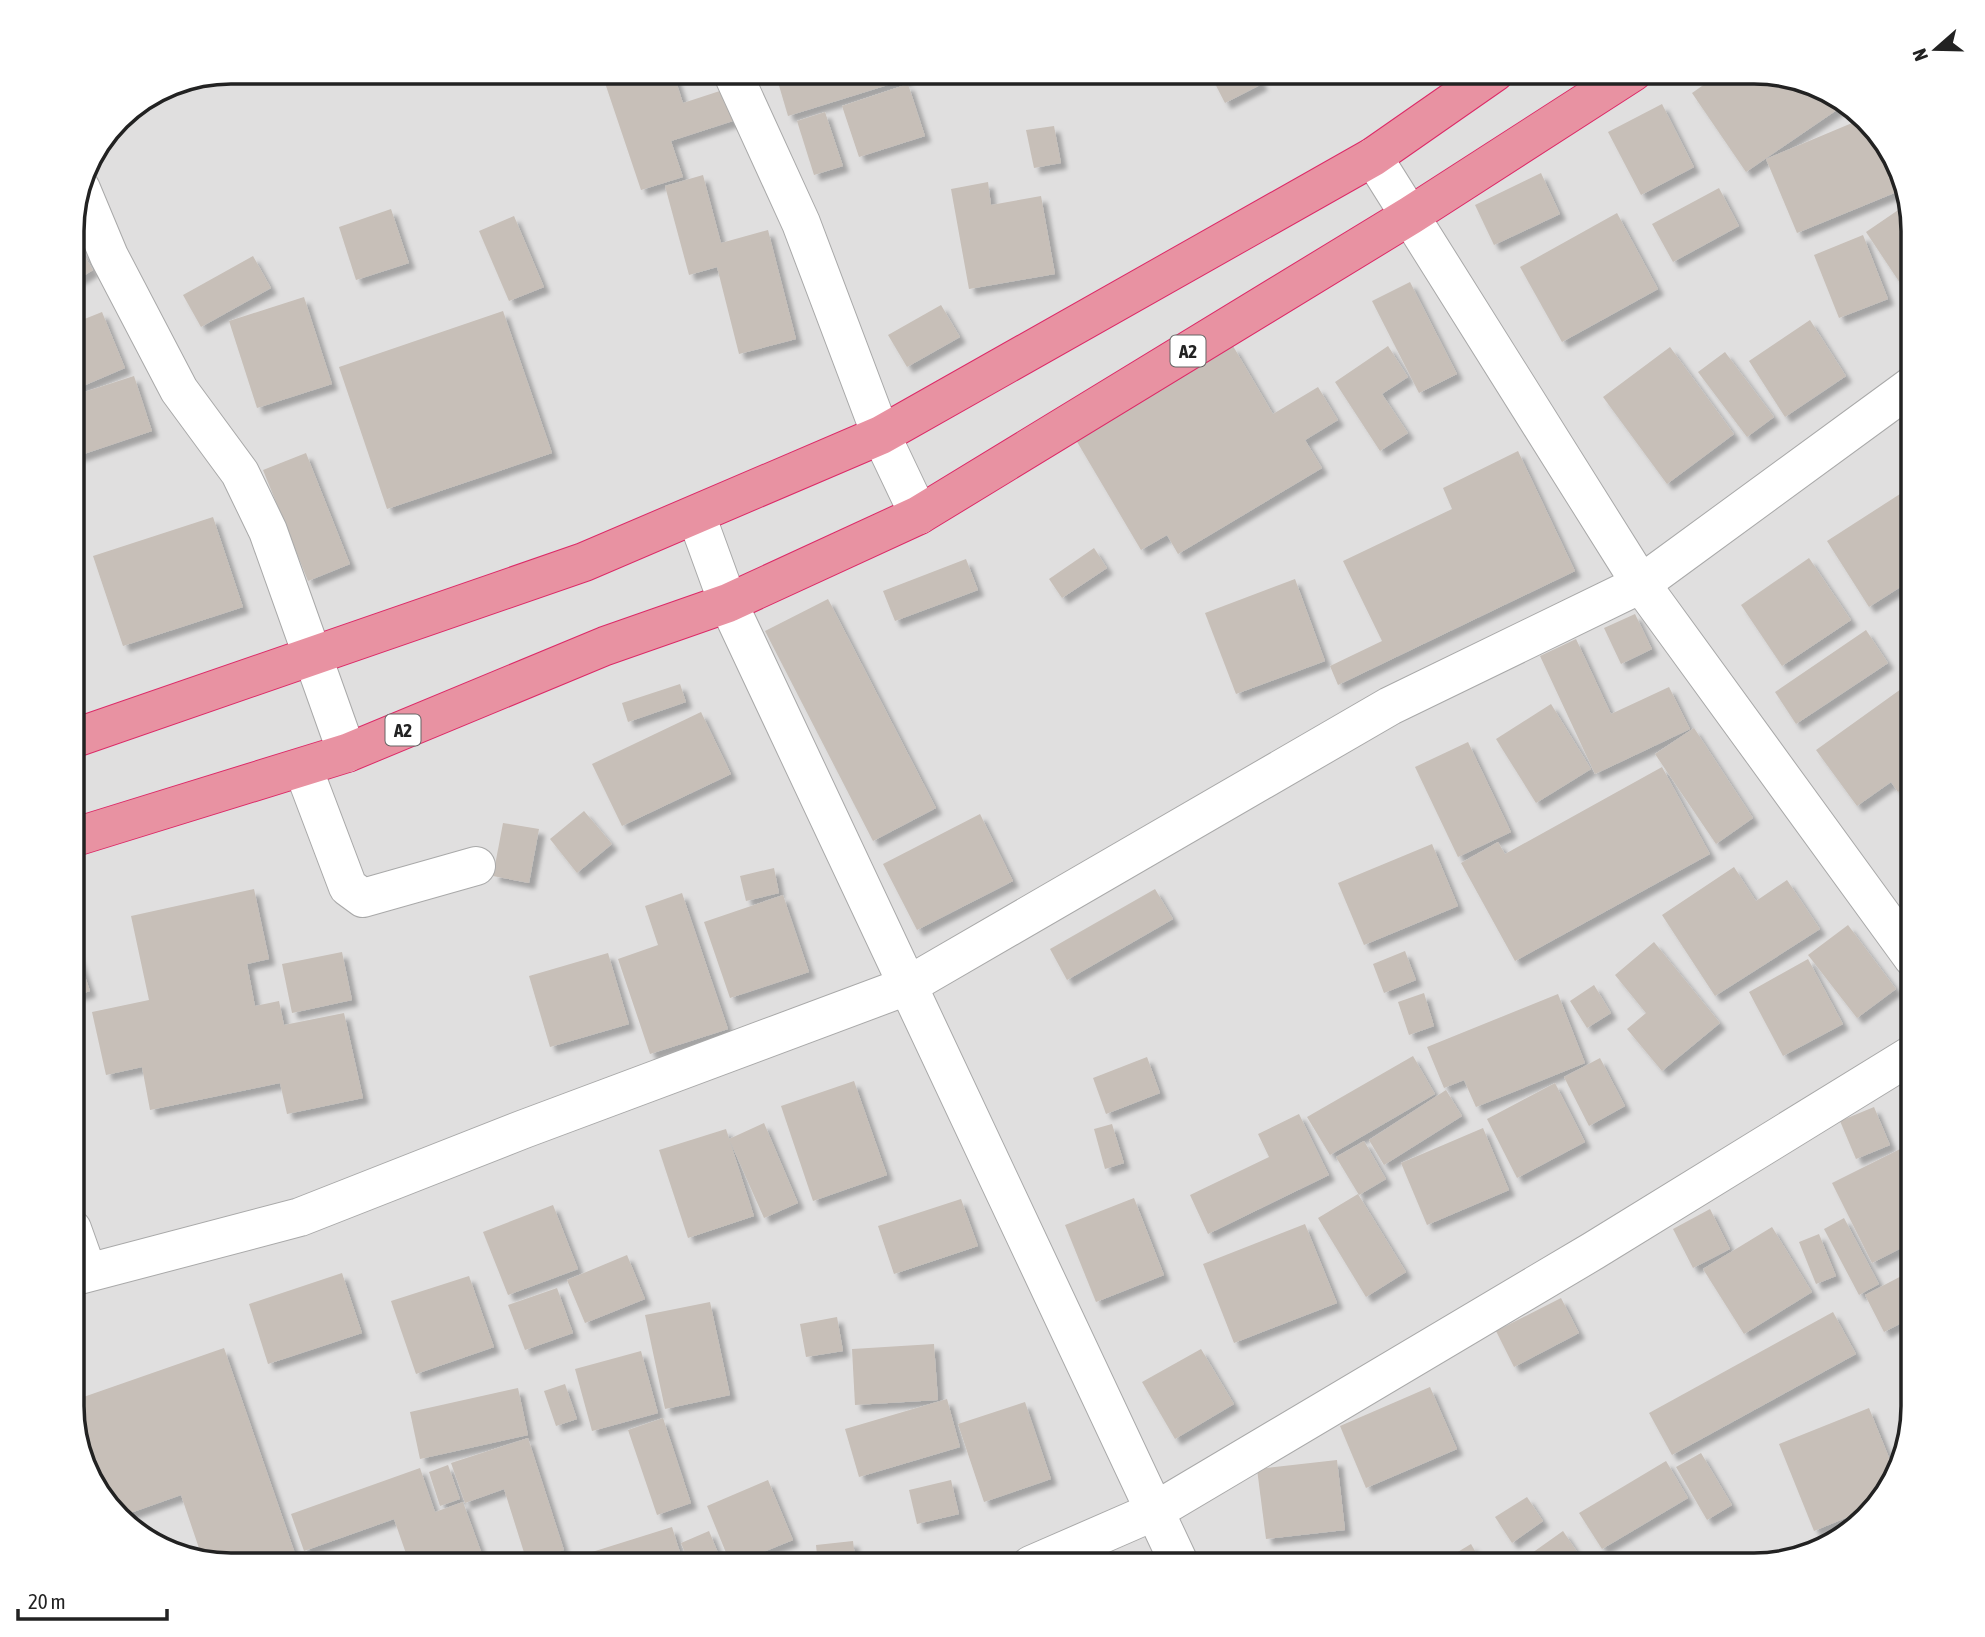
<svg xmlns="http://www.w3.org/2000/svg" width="1985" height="1637" font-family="'Asap Condensed',sans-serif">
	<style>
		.residential { fill: #e0dfdf }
		.building { fill: #c7bfb8; filter: url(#shadow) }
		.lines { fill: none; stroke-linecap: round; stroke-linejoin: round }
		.minor-casing { stroke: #a9a9a9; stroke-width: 40 }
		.highway-casing { stroke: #dc2a67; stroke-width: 40 }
		.minor { stroke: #fff; stroke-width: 38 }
		.highway { stroke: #e892a2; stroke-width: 38 }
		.labels { text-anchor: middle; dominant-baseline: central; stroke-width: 6; stroke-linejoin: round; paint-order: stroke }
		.shield { fill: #fff; stroke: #646464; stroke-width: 2 }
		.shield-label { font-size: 19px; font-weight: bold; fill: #222 }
		.rim { fill: none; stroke: #222; stroke-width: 3.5 }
	</style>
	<defs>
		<filter id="shadow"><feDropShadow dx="6" dy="6" stdDeviation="2" flood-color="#0004"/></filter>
	</defs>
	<rect width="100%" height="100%" fill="#f2efe9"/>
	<polygon class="residential" points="231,72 1754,72 1815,84 1859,111 1897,161 1913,231 1913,1406 1901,1467 1874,1511 1824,1549 1754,1565 231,1565 170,1553 126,1526 88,1477 72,1416 72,220 88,160 126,112 170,84"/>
	<g class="building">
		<polygon points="608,72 673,72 683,103 729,88 739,119 671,141 683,177 641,190 602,74"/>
		<polygon points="775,72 905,72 907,79 788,116"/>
		<polygon points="1209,72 1255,72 1262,84 1225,103"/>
		<polygon points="1722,72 1755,72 1815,84 1847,103 1746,172 1692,93"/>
		<polygon points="908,84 925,136 859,157 842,106"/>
		<polygon points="1662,104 1694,167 1641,195 1608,132"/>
		<polygon points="825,112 843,166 814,175 797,121"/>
		<polygon points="1864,118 1897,161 1904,189 1797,233 1766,159"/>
		<polygon points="1054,126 1061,163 1034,168 1026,130"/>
		<polygon points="1541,173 1560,214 1494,245 1475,205"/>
		<polygon points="703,175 721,243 768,230 796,339 739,354 717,267 689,275 665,186"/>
		<polygon points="988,182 991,205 1041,196 1055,274 969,289 951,189"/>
		<polygon points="1719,188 1739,226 1673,262 1652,224"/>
		<polygon points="1907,204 1913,231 1913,291 1908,295 1866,232"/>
		<polygon points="391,209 409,263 356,280 339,227"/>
		<polygon points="1617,213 1658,289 1562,342 1520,267"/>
		<polygon points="514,216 544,287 509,301 479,231"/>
		<polygon points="1863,235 1888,299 1839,318 1814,255"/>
		<polygon points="72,236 93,270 72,283"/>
		<polygon points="253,256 271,288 201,327 183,295"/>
		<polygon points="1410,282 1457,374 1419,393 1372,301"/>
		<polygon points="304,297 332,384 257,408 229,321"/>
		<polygon points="941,305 960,337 907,367 888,335"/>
		<polygon points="503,311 552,453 387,509 339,367"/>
		<polygon points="102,312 125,368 76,389 72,380 72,324"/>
		<polygon points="1810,320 1846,376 1785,417 1749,361"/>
		<polygon points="1233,346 1273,414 1318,387 1338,420 1305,440 1322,468 1178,554 1167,535 1141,550 1076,440"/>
		<polygon points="1388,346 1408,377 1382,394 1408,433 1380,451 1335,382"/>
		<polygon points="1670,347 1734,434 1667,484 1603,397"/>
		<polygon points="1725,352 1774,417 1747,437 1698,372"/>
		<polygon points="134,376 152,431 72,458 72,396"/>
		<polygon points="1518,451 1575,571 1338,685 1330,666 1382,641 1343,561 1452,509 1443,488"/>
		<polygon points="306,453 350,564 308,581 263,470"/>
		<polygon points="1900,494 1913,515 1913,579 1869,607 1827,541"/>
		<polygon points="213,517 243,607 123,646 93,556"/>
		<polygon points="1094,548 1107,568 1062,598 1049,579"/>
		<polygon points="1809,558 1851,620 1782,666 1741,605"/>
		<polygon points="966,559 978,590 895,621 883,591"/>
		<polygon points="1295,579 1325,661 1236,694 1205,613"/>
		<polygon points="828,599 936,808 873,841 765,631"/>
		<polygon points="1635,614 1652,649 1621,664 1604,628"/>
		<polygon points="1866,630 1888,663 1796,724 1775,692"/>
		<polygon points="1576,639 1611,714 1669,687 1690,729 1595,774 1540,656"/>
		<polygon points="680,684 686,702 628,722 622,703"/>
		<polygon points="1908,684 1913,692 1913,781 1898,792 1891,782 1857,806 1816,750"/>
		<polygon points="1551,704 1591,769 1536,803 1496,739"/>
		<polygon points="701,712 731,774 622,826 592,764"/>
		<polygon points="1694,728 1753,818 1716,844 1655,754"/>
		<polygon points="1468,742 1511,832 1458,857 1415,767"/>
		<polygon points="1662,767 1710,854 1515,961 1461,863 1498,842 1505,854"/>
		<polygon points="584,811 612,844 577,873 550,839"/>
		<polygon points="980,814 1013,881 917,930 883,864"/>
		<polygon points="503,823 539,829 529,883 493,876"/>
		<polygon points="1432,844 1458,906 1364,945 1338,883"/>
		<polygon points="1734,867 1756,901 1787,880 1820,929 1715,996 1662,915"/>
		<polygon points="774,868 779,893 746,901 740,876"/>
		<polygon points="254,889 269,959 247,964 255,1006 279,1001 284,1025 344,1013 363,1098 287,1114 280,1083 150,1110 142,1067 106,1075 92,1012 149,1000 131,916"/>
		<polygon points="1155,889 1173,919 1067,980 1050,949"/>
		<polygon points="682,893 728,1029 650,1054 618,959 658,945 645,906"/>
		<polygon points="783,895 809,972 730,998 704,922"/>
		<polygon points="1848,925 1896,989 1857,1018 1808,955"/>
		<polygon points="1654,942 1720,1023 1662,1071 1627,1029 1646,1013 1615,975"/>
		<polygon points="75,948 90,991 72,997 72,949"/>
		<polygon points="1405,951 1416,980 1384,993 1373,964"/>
		<polygon points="342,952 352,1000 292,1013 282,964"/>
		<polygon points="608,953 629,1024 550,1047 529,976"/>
		<polygon points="1808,959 1843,1024 1783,1056 1749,992"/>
		<polygon points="1594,985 1611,1013 1587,1028 1570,1001"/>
		<polygon points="1424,993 1434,1026 1409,1035 1398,1002"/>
		<polygon points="1558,994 1585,1063 1476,1107 1464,1080 1444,1088 1427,1047"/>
		<polygon points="1413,1056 1435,1094 1330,1155 1307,1117"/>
		<polygon points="1147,1057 1160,1093 1106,1114 1093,1078"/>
		<polygon points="1600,1058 1625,1106 1589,1126 1564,1077"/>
		<polygon points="854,1081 887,1175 813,1201 781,1106"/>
		<polygon points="1555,1083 1585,1142 1517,1178 1487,1119"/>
		<polygon points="1446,1090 1462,1116 1384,1165 1369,1140"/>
		<polygon points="1874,1107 1890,1145 1856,1159 1840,1121"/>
		<polygon points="1299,1114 1329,1175 1208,1234 1190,1195 1269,1157 1258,1134"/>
		<polygon points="764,1123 798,1203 764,1218 729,1139"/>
		<polygon points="1112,1124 1124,1163 1105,1169 1094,1129"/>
		<polygon points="1483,1128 1509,1190 1427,1225 1401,1163"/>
		<polygon points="726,1129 754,1216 688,1238 659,1150"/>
		<polygon points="1364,1141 1386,1179 1359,1195 1336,1157"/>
		<polygon points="1902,1148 1913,1172 1913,1242 1872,1263 1832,1183"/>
		<polygon points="1358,1194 1406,1272 1366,1297 1318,1218"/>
		<polygon points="1134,1198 1164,1275 1096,1302 1065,1225"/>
		<polygon points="961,1199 978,1246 894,1274 878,1226"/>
		<polygon points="553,1205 578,1269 508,1295 483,1232"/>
		<polygon points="1710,1209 1730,1249 1693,1268 1673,1229"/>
		<polygon points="1844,1218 1879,1284 1859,1295 1824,1229"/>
		<polygon points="1305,1224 1337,1303 1234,1343 1203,1264"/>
		<polygon points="1772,1227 1812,1292 1744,1334 1703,1269"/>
		<polygon points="1819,1234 1836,1276 1816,1284 1799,1242"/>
		<polygon points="627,1255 645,1299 585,1323 567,1280"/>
		<polygon points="1913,1270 1913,1317 1884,1332 1865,1295"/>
		<polygon points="342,1273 362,1333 268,1364 249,1304"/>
		<polygon points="469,1276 494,1347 416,1374 391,1301"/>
		<polygon points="557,1288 573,1333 525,1350 508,1305"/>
		<polygon points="1561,1298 1579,1333 1514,1367 1496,1331"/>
		<polygon points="710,1302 730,1395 665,1409 645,1315"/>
		<polygon points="1833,1312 1856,1354 1672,1455 1649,1413"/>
		<polygon points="837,1317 843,1351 806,1357 800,1324"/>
		<polygon points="934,1344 938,1400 855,1405 852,1349"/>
		<polygon points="224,1348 299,1565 230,1565 203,1560 181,1495 119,1517 88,1477 72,1416 72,1401"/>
		<polygon points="1201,1349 1234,1404 1175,1439 1142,1382"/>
		<polygon points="641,1351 658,1413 592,1431 575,1369"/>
		<polygon points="565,1384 577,1419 556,1426 544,1391"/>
		<polygon points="1430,1387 1457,1449 1366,1488 1340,1426"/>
		<polygon points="518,1388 528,1435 420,1459 410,1412"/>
		<polygon points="947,1399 960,1447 859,1477 845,1429"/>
		<polygon points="1025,1402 1051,1479 984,1502 958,1424"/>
		<polygon points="1869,1408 1896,1475 1877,1505 1814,1531 1779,1444"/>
		<polygon points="663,1418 691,1503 657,1515 628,1430"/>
		<polygon points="528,1438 564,1550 527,1562 504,1489 465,1503 451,1463"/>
		<polygon points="1701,1453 1732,1505 1707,1520 1676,1467"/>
		<polygon points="1337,1460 1345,1530 1266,1539 1257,1469"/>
		<polygon points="1666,1461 1688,1498 1602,1549 1579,1513"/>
		<polygon points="448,1465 460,1499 440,1506 429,1472"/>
		<polygon points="420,1468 435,1512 463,1502 486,1565 410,1565 394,1519 304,1551 291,1514"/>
		<polygon points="768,1480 793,1540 731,1565 707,1506"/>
		<polygon points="951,1480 959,1514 917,1524 909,1490"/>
		<polygon points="1527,1497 1543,1521 1512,1543 1495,1517"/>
		<polygon points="672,1527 684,1565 596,1565 592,1552"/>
		<polygon points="709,1531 723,1565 690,1565 681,1543"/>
		<polygon points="1563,1531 1586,1565 1540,1565 1532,1553"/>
		<polygon points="853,1541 856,1565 818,1565 816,1545"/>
		<polygon points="1471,1544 1483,1565 1436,1565"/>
		<polygon points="1116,1554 1122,1565 1097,1565"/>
		<polygon points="1364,1556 1368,1565 1342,1565"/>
	</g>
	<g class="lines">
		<g class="minor-casing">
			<g id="minor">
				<polyline points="732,72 801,223 881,435 919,515"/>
				<polyline points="1373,157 1641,584 1913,958"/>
				<polyline points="81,189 109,256 179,390 240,473 268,531 347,753"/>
				<polyline points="696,515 728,603 1180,1565"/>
				<polyline points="303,768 348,887 363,898 476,866"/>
				<polyline points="72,1229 87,1271"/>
				<polyline points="72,1277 300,1217 524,1129 907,986 1390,706 1641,584 1913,385"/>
				<polyline points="1031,1565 1155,1511 1593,1251 1913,1054"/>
			</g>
		</g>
		<g class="highway-casing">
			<g id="highway">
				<polyline points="72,739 584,562 881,435 1373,157 1495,72"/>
				<polyline points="72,838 347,753 605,646 728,603 919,515 1411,215 1633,72"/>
			</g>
		</g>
		<use href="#minor" class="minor"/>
		<use href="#highway" class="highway"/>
	</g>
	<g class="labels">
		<g class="shield">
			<rect x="1170.5" y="335.5" width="35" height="31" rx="5"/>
			<rect x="385.5" y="714.5" width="35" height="31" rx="5"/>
		</g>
		<g class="shield-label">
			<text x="1188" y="351">A2</text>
			<text x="403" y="730">A2</text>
		</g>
	</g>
	<path d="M0 0H1985V1637H0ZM231 84H1754A147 147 0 0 1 1901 231V1406A147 147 0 0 1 1754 1553H231A147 147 0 0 1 84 1406V231A147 147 0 0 1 231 84Z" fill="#fff" fill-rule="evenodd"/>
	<path class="rim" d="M231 84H1754A147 147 0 0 1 1901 231V1406A147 147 0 0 1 1754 1553H231A147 147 0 0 1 84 1406V231A147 147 0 0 1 231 84Z"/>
	<g transform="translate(1936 49) rotate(250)" stroke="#ffffff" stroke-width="5" paint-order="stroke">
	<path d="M0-5L12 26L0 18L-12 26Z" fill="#222222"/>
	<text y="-10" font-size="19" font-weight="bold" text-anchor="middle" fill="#222222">N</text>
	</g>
	<path d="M18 1609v10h149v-10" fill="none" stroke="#222222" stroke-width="3.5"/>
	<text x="28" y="1609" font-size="21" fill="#222222" stroke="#ffffff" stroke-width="5" paint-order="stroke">20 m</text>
</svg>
